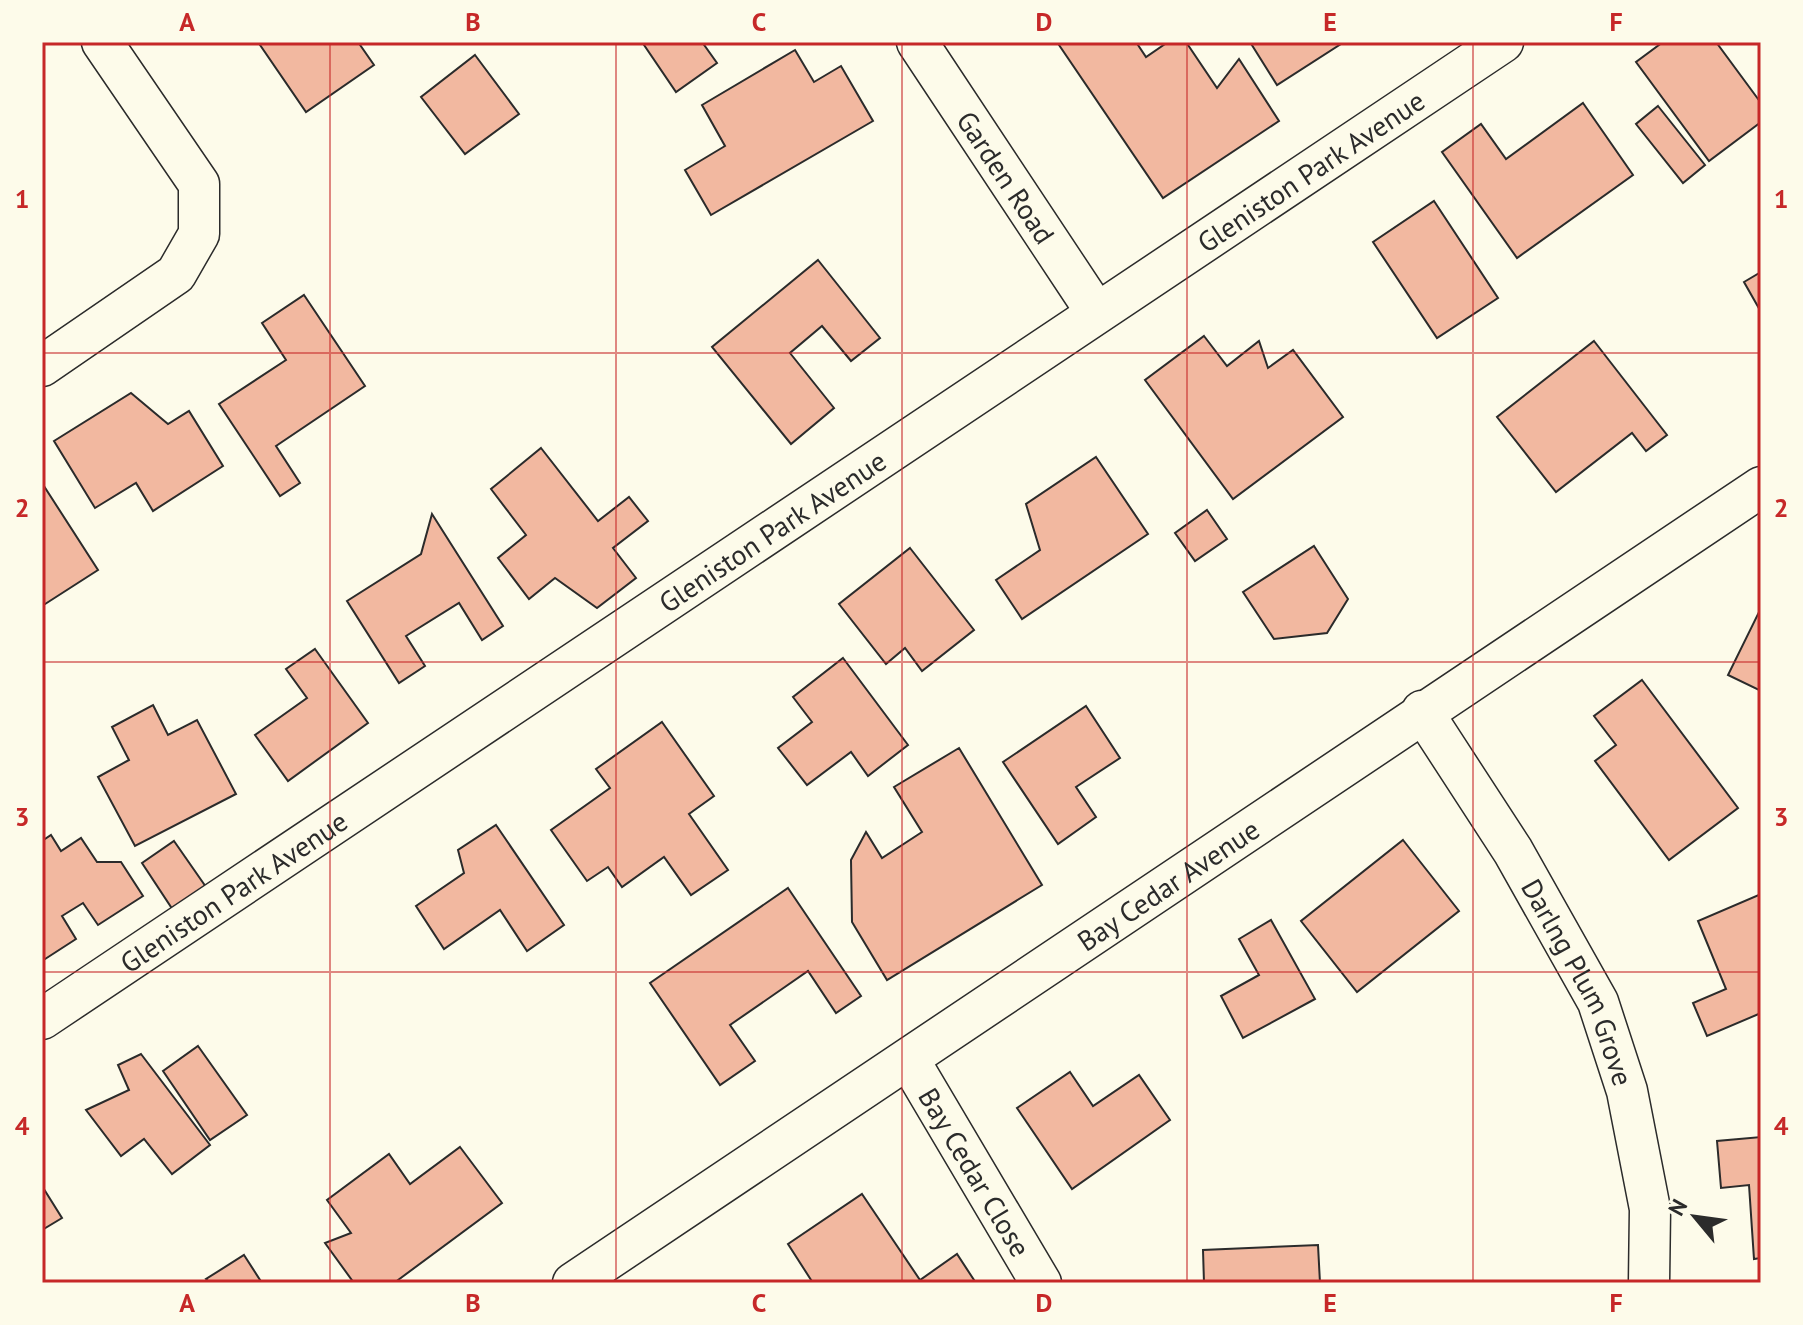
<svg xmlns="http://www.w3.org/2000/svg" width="1803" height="1325" font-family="'PT Sans',sans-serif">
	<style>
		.building { fill: #f2b8a0; stroke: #2b2b2b; stroke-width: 2 }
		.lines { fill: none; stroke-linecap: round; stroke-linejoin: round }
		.minor-casing { stroke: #2b2b2b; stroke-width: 43 }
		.minor { stroke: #fdfbea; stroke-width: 40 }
		.grid { fill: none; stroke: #c62828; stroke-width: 2; stroke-opacity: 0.55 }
		.labels { text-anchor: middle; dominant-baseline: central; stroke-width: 6; stroke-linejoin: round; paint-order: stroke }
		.street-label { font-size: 28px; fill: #2b2b2b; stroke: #fdfbea }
		.neatline { fill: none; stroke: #c62828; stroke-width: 3 }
		.grid-label { font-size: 26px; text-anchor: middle; font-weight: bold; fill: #c62828 }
	</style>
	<rect width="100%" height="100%" fill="#fdfbea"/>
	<g class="building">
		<polygon points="258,42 358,42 374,65 306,112"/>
		<polygon points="642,42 702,42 717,63 676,92"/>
		<polygon points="1057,42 1136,42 1146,57 1168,42 1186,42 1217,88 1239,59 1279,121 1163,198"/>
		<polygon points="1250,42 1344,42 1277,85"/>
		<polygon points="1663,42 1716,42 1761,103 1761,122 1709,161 1636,62"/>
		<polygon points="795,50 814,82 841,66 873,121 711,215 685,170 725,146 702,105"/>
		<polygon points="475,55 519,114 465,154 421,97"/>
		<polygon points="1583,103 1633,175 1517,258 1442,152 1481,124 1506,159"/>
		<polygon points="1658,106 1705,165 1683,183 1636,124"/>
		<polygon points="1434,201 1498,298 1437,338 1373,242"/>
		<polygon points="818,260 880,338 851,361 822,326 790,353 834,408 791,444 712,347"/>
		<polygon points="1761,272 1761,312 1744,282"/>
		<polygon points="304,295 365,386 276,446 300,483 280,496 219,404 286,360 262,323"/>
		<polygon points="1204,336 1227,366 1259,341 1268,368 1293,350 1343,417 1233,499 1145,380"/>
		<polygon points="1594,341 1667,435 1646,451 1632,433 1556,492 1497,417"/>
		<polygon points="131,393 168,424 189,411 223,466 153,511 136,483 95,508 54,441"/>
		<polygon points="541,448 598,521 629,497 648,521 613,548 636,578 597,608 555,578 529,599 498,558 526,535 491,489"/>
		<polygon points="1096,457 1148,534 1022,619 996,580 1040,550 1026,504"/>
		<polygon points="42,483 98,570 42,606"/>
		<polygon points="1207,510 1227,539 1195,561 1175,533"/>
		<polygon points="432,514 503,626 482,640 459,603 406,636 425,666 399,683 347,601 421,554"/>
		<polygon points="1314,546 1348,599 1327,633 1274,639 1243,592"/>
		<polygon points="910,548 974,630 922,671 905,648 886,664 839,604"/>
		<polygon points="1759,612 1761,613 1761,691 1728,675"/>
		<polygon points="315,649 368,723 288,781 255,735 307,698 286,669"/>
		<polygon points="843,658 908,745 868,776 851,752 807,785 778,748 812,722 793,697"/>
		<polygon points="1642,680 1738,808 1669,860 1595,761 1616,745 1594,716"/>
		<polygon points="153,705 168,735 197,720 236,794 135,846 98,777 129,760 112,727"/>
		<polygon points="1086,706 1120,758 1076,787 1096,817 1058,844 1003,762"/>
		<polygon points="662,722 714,796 689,814 728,870 691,895 664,857 622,887 608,867 587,881 551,830 610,788 596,769"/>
		<polygon points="959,748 1042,885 887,980 852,922 851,860 866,832 882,858 922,832 894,787"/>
		<polygon points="496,825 564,925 527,951 500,910 444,949 416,906 464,873 458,850"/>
		<polygon points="51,835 61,851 81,838 97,862 121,862 143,896 98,925 83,903 62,916 76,939 42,961 42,841"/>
		<polygon points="1403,840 1459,911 1357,992 1301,921"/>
		<polygon points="174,841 206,887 173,910 142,863"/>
		<polygon points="788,888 861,996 836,1013 808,971 730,1025 755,1061 720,1085 650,983"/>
		<polygon points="1761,894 1761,1013 1707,1036 1693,1003 1726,989 1698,921"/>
		<polygon points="1271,920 1315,999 1243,1038 1221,996 1259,975 1239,939"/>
		<polygon points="198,1046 247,1115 210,1140 163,1071"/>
		<polygon points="141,1054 210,1145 172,1174 144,1139 121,1156 86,1110 129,1090 118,1065"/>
		<polygon points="1070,1072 1093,1106 1139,1075 1170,1120 1072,1189 1017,1108"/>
		<polygon points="1761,1137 1761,1258 1754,1259 1749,1185 1721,1188 1717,1141"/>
		<polygon points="460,1147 502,1203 394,1283 354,1283 325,1243 351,1233 327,1200 389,1154 410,1184"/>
		<polygon points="42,1186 62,1218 42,1230"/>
		<polygon points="862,1194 920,1280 957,1254 976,1283 813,1283 788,1244"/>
		<polygon points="1318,1245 1320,1283 1204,1283 1203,1250"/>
		<polygon points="244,1255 262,1283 210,1283 206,1279"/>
	</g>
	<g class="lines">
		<g class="minor-casing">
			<g id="minor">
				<path id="s1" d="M 917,42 L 1096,312"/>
				<polyline points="42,366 176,274 199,234 199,184 102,42"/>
				<path id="s2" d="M 1422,711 L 1513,851 L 1598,1002 L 1627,1091 L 1650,1209 L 1649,1283"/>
				<path id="s3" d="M 42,1019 L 1503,42"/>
				<path id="s4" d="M 909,1060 L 1041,1283"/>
				<path id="s5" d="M 573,1283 L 1761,487"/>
			</g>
		</g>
		<use href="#minor" class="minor"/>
	</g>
	<path class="grid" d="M 330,42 L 330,1283M 616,42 L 616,1283M 902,42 L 902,1283M 1187,42 L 1187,1283M 1473,42 L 1473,1283M 42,353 L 1761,353M 42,662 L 1761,662M 42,972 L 1761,972"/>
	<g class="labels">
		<g class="street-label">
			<text stroke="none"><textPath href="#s3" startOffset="1526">Gleniston Park Avenue</textPath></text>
			<text stroke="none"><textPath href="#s1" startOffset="162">Garden Road</textPath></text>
			<text stroke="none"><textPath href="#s3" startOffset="878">Gleniston Park Avenue</textPath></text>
			<text stroke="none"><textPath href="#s5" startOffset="716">Bay Cedar Avenue</textPath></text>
			<text stroke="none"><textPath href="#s3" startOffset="230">Gleniston Park Avenue</textPath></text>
			<text stroke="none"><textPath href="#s2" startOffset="314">Darlng Plum Grove</textPath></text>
			<text stroke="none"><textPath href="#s4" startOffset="130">Bay Cedar Close</textPath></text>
		</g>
	</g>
	<rect width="1803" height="1325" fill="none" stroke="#fdfbea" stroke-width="88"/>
	<g transform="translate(1695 1217) rotate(299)" stroke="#fdfbea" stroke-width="6" paint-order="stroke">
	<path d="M0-6L14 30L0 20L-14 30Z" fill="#2b2b2b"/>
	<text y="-12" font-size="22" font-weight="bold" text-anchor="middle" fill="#2b2b2b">N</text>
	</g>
	<rect x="44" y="44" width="1715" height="1237" class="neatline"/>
	<g class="grid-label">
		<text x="187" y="31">A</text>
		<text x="473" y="31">B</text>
		<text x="759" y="31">C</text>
		<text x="1044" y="31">D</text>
		<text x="1330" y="31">E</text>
		<text x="1616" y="31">F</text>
		<text x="22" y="208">1</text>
		<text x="1781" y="208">1</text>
		<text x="22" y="517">2</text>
		<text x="1781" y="517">2</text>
		<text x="22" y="826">3</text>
		<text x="1781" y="826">3</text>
		<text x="22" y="1135">4</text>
		<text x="1781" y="1135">4</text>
		<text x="187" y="1312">A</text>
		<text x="473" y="1312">B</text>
		<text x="759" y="1312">C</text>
		<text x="1044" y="1312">D</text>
		<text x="1330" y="1312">E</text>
		<text x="1616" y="1312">F</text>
	</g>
</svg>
